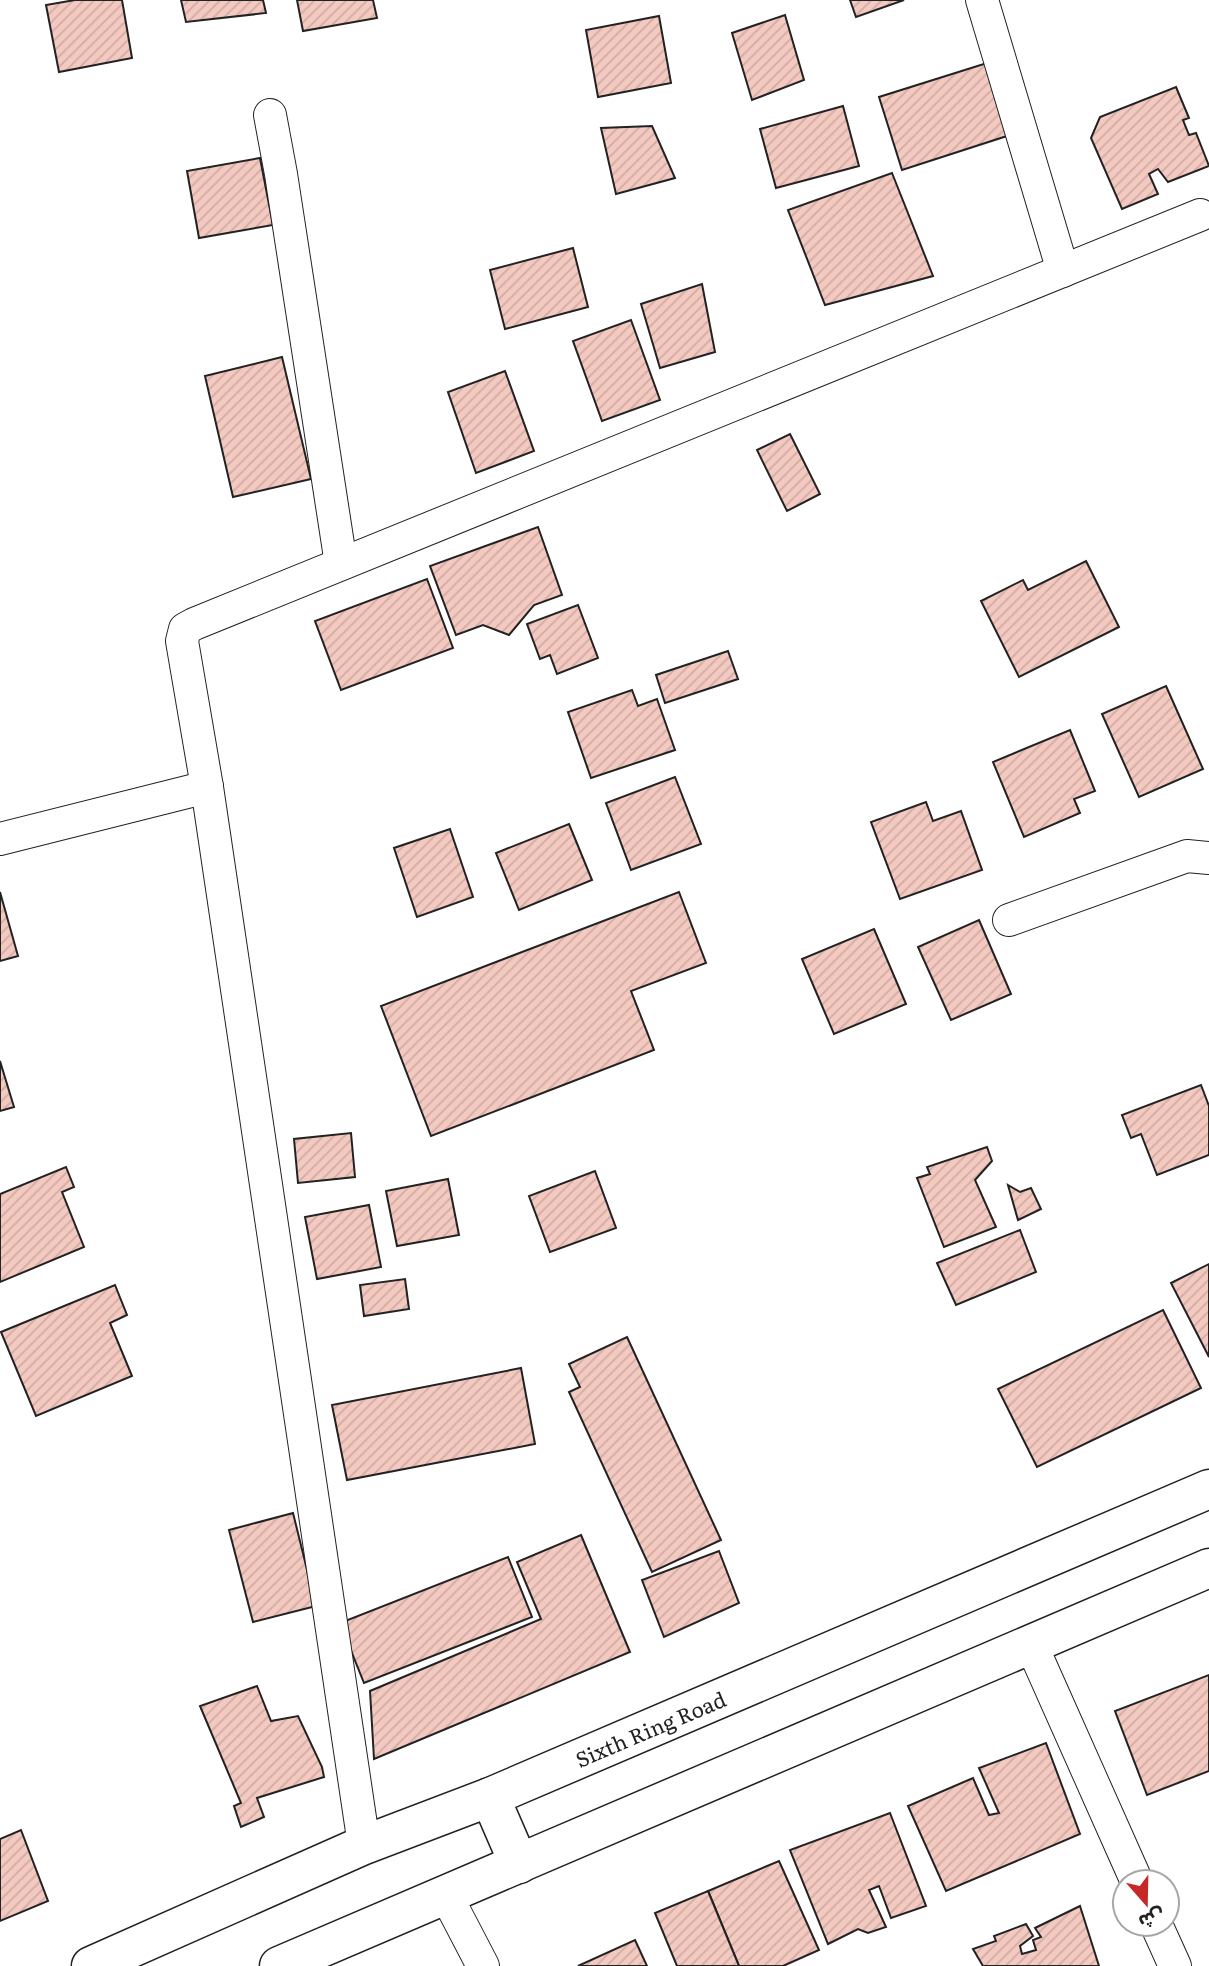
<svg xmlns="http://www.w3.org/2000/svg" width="1209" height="1966" font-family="Literata,'Noto Sans Arabic',serif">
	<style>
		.building { fill: url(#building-hatch); stroke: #222; stroke-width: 2 }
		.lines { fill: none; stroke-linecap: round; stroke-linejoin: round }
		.street-casing { stroke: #222; stroke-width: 34 }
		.highway-casing { stroke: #222; stroke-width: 41 }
		.street { stroke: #fff; stroke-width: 32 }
		.highway { stroke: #fff; stroke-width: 38 }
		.labels { text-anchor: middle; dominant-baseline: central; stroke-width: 5; stroke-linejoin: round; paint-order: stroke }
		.street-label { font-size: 21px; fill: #222; stroke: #fff }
	</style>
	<defs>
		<pattern id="building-hatch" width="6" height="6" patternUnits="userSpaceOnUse" patternTransform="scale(1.75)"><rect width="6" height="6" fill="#f3c9c0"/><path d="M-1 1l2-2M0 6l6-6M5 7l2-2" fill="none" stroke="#d0aca5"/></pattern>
	</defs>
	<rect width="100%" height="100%" fill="#fff"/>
	<g class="building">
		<polygon points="75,0 122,0 132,58 59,72 46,5"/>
		<polygon points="181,0 263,0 266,13 186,22"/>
		<polygon points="297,0 373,0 377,18 303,31"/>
		<polygon points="850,0 904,0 856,17"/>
		<polygon points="785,15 804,80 752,100 732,33"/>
		<polygon points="659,16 671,83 598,97 586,30"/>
		<polygon points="987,63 1010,135 902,170 879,97"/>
		<polygon points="1176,87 1189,118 1183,120 1189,135 1196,133 1209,166 1168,182 1158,169 1149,174 1158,194 1122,209 1091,138 1100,117"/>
		<polygon points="843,106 859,166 776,188 760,129"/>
		<polygon points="652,126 675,178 616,194 601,128"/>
		<polygon points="260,158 273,225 199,238 187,171"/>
		<polygon points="892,173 933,276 825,305 788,210"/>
		<polygon points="573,248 588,307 505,329 490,270"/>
		<polygon points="702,284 715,352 660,368 641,304"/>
		<polygon points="631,320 660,400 602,421 573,341"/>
		<polygon points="282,357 311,479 233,497 205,376"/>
		<polygon points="505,371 534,451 476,473 448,392"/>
		<polygon points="790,434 820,494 787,511 757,450"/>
		<polygon points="538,527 562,595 534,605 509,635 483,625 456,635 430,566"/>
		<polygon points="1086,561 1119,627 1019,677 981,601 1023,580 1028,590"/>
		<polygon points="427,579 453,648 341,690 315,621"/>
		<polygon points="578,605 598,658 557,674 550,655 540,659 527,624"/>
		<polygon points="728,651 738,679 665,703 656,675"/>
		<polygon points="1166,686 1203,769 1139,797 1102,714"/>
		<polygon points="632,690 638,706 657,699 675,750 591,778 568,712"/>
		<polygon points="1070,730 1095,791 1074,799 1080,813 1024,837 993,762"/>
		<polygon points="675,777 701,844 631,870 606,803"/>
		<polygon points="926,802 933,821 961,811 982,870 900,899 871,822"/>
		<polygon points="569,824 592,880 519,910 496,853"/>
		<polygon points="450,829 473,897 417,917 394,848"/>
		<polygon points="0,892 18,956 0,961"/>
		<polygon points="679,892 706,963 631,991 654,1050 431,1136 381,1006"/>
		<polygon points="979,920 1011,994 951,1020 918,947"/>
		<polygon points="874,929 906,1004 834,1034 802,959"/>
		<polygon points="0,1061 14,1107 0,1111"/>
		<polygon points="1201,1085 1209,1106 1209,1155 1157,1175 1141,1134 1131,1138 1122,1115"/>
		<polygon points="351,1133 355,1177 298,1183 294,1139"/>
		<polygon points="987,1147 992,1161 975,1180 996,1227 944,1247 917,1178 930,1174 927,1167"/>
		<polygon points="66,1167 74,1187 62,1192 84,1247 0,1282 0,1194"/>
		<polygon points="595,1171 616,1228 550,1252 529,1196"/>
		<polygon points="448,1179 459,1235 397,1246 386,1191"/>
		<polygon points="1008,1185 1020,1192 1031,1188 1041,1209 1018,1220"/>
		<polygon points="369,1205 381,1267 317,1279 305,1217"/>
		<polygon points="1020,1230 1036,1272 956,1305 937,1263"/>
		<polygon points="1209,1264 1209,1357 1171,1283"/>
		<polygon points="405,1279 409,1309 364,1316 360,1285"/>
		<polygon points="115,1285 127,1315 110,1323 132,1376 36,1416 1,1332"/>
		<polygon points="1163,1310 1201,1388 1037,1467 998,1389"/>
		<polygon points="627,1337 721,1540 652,1572 569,1392 580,1387 569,1364"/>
		<polygon points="521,1368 535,1444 347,1480 332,1405"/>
		<polygon points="293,1513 316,1606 253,1622 229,1530"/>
		<polygon points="581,1535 630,1652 374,1759 370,1691 541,1619 517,1562"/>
		<polygon points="719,1551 739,1603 664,1637 642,1580"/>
		<polygon points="508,1557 532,1617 364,1683 340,1623"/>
		<polygon points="1209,1675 1209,1771 1147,1795 1115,1711"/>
		<polygon points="257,1686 271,1721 298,1716 322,1767 324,1777 257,1798 264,1817 241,1827 234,1806 241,1803 200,1706"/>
		<polygon points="1046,1743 1080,1834 946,1891 908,1806 973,1778 989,1815 999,1813 979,1768"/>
		<polygon points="890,1813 926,1906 891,1918 879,1886 869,1890 886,1927 868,1933 858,1929 828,1944 790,1850"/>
		<polygon points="21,1830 48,1901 0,1921 0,1839"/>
		<polygon points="779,1861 819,1950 783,1966 739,1966 708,1891"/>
		<polygon points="708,1891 739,1966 677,1966 655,1913"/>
		<polygon points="1080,1906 1099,1966 983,1966 973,1949 996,1941 994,1936 1026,1924 1033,1936 1020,1946 1022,1954 1036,1950 1033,1940 1041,1937 1035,1928"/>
		<polygon points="635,1940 647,1966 578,1966"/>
	</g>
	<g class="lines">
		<g class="street-casing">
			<g id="street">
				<polyline points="982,0 1063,271"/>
				<polyline points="270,115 281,174 341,564"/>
				<polyline points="0,839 207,787"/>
				<polyline points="1009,920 1187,856 1209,858"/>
				<polyline points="1031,1644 1137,1882"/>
				<polyline points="364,1845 207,787 182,641 185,629 194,624 1200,215"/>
				<polyline points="446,1895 483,1966"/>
				<polyline points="1156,1924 1175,1966"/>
			</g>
		</g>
		<g class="highway-casing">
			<g id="highway">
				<polyline points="490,1797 519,1864"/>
				<polyline points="91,1966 364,1845 490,1797 1209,1489"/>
				<polyline points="279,1966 1209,1568"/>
			</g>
		</g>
		<use href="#street" class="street"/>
		<use href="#highway" class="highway"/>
	</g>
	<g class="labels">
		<g class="street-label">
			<text transform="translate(650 1728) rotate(-23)">Sixth Ring Road</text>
		</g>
	</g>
	<g transform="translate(1146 1903) rotate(160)"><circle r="33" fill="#ffffff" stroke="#a7a7a7" stroke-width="2"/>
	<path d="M0-5L12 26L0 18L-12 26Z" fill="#c62828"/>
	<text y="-10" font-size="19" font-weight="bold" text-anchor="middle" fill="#222222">ش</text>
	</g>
</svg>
